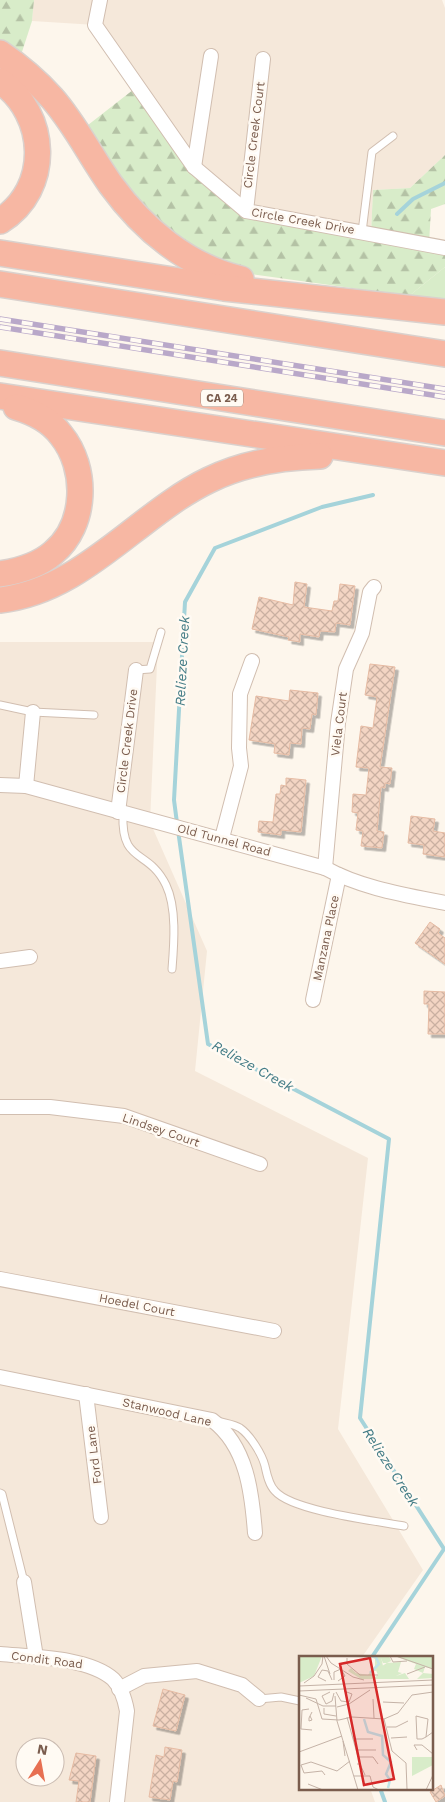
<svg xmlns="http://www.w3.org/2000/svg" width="445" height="1802" font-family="'Work Sans',sans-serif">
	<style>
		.residential { fill: #f5e8da; fill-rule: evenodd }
		.grass { fill: #d8ecc9 }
		.forest { fill: url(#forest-firs) }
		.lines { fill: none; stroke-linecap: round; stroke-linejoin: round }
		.stream { stroke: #a5d3da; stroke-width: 4 }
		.building { fill: url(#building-cross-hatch); stroke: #e6bba3; filter: url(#shadow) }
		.lane-casing { stroke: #d1beb0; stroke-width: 9 }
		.street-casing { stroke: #d1beb0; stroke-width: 16 }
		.highway-casing { stroke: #dad1cd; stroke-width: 28 }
		.lane { stroke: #fff; stroke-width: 7 }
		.street { stroke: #fff; stroke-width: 14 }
		.highway { stroke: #f7b7a3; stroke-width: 25 }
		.rail-casing { stroke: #b9a8c9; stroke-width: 5.5 }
		.rail { stroke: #fffaf3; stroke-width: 4; stroke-dasharray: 11; stroke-linecap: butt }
		.labels { text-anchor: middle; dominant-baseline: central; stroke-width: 5; stroke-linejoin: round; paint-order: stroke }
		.shield { fill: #fffaf3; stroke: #a28b7f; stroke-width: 1 }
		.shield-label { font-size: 11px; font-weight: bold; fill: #7a5c4d }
		.street-label { font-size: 12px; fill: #7a5c4d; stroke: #fffaf3 }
		.water-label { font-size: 14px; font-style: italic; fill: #437c86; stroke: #fffaf3 }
		.inset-river { fill: none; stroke: #bfe3e8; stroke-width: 2.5 }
		.inset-road { fill: none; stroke: #c5b3a7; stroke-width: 1 }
		.view { fill: #d62828; fill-opacity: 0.15; stroke: #d62828; stroke-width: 2.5 }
		.inset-edge { fill: none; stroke: #7a5c4d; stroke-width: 2.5 }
	</style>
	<defs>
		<pattern id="forest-firs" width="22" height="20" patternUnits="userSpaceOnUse" patternTransform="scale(1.25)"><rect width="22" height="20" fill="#d8ecc9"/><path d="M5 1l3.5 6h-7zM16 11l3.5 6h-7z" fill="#b4c2a5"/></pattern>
		<pattern id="building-cross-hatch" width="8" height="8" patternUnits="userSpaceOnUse" patternTransform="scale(1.25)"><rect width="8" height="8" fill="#f3d5c3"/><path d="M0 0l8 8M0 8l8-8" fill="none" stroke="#cab0a1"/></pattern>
		<filter id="shadow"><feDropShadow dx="3.5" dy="3.5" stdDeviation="0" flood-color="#0004"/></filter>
	</defs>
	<rect width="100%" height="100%" fill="#fdf6ec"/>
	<g class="residential">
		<polygon points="34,0 442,0 445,8 445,155 410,188 373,190 371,234 246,211 194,167 96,25 32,21"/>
		<path d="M 0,642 L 158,642 L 150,822 L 207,951 L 195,1071 L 368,1158 L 338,1429 L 423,1570 L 362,1657 L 300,1657 L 300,1788 L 370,1788 L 375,1802 L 0,1802 ZM 25,1747 L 55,1747 L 55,1777 L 25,1777 Z"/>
	</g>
	<polygon class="grass" points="445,267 445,299 409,296"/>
	<g class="forest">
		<polygon points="0,0 34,0 32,21 21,55 0,39"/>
		<polygon points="138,86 194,167 245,211 371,234 373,190 410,188 445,155 445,204 431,209 429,244 445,248 445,267 409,296 251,274 168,235 115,173 88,125"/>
	</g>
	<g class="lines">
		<g class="stream">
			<polyline points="397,214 413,199 445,183"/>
			<polyline points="177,823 174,800 185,602 215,548 322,507 373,495"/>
			<polyline points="178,830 208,1044 389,1139 360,1418 444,1549 372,1657"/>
			<polyline points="380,1788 385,1802"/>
		</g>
	</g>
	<g class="building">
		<polygon points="295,582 307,584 304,607 332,611 334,601 338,601 340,584 355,586 350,625 336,623 335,632 320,631 319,637 300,634 300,642 288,640 289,637 252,629 259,597 293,605"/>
		<polygon points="370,664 395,667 380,767 392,768 390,784 385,783 385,788 381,787 377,831 384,832 382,848 361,846 363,831 356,830 358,813 352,812 353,794 366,795 369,768 356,767 361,726 373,728 377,697 365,695"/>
		<polygon points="290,690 318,693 316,715 312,714 310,729 302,728 301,744 290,743 289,755 274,753 275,744 249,740 256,696 289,701"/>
		<polygon points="286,778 306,780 301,832 281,830 281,835 258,832 259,821 273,822 276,794 280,794 281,785 286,786"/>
		<polygon points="411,816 435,819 433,831 445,833 445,857 423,854 424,845 408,843"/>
		<polygon points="430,922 440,929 438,933 445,938 445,964 415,943"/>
		<polygon points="424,991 445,992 445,1034 428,1034 429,1004 424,1004"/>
		<polygon points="163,1689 185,1695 176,1731 153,1726"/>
		<polygon points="165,1747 182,1750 177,1782 173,1781 170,1800 149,1797 156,1755 164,1757"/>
		<polygon points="76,1753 96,1756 90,1802 76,1802 79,1781 69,1780"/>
		<polygon points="441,1785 445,1796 436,1802 430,1792"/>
	</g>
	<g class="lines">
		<g class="lane-casing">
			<g id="lane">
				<polyline points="362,232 372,152 393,136"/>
				<polyline points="136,670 150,669 161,632"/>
				<polyline points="0,705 33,712 94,715"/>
				<path d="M 123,814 C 121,865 148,848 166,885 C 177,908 174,944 172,969"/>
				<path d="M 218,1421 C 224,1423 234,1424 240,1428 C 250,1435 262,1454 265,1466 C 267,1475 269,1485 275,1491 C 292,1511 376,1521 404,1526"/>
				<polyline points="0,1493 2,1494 24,1582"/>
				<polyline points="259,1699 281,1697 300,1701"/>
			</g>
		</g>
		<g class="street-casing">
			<g id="street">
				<polyline points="100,0 95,25 194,167 246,211 445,248"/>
				<polyline points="194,167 211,56"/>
				<polyline points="246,211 263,59"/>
				<path d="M 0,785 L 26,786 L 325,868 C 361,888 405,895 445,903"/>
				<polyline points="26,786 33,712"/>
				<polyline points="118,812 136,670"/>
				<polyline points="222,838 241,766 239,748 240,694 252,661"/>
				<polyline points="325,868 338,723 346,669 362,633 370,592 374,587"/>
				<polyline points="0,961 30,957"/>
				<polyline points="313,1000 339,875"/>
				<polyline points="0,1107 50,1107 124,1116 260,1164"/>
				<polyline points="0,1279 274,1331"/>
				<path d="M 0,1377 L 212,1420 C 247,1446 252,1493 255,1533"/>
				<polyline points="86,1394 101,1517"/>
				<polyline points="24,1582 36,1657"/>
				<path d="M 0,1654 C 32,1657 88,1657 113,1679 C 121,1687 125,1700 127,1711 L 117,1802"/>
				<polyline points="119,1689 144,1676 197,1671 242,1685 259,1699"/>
			</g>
		</g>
		<g class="highway-casing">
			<g id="highway">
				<path d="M 0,53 C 19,66 36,80 52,98 C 75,124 91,157 111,185 C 143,229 187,266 241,279"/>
				<path d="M 0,81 C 48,114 52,189 0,221"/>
				<polyline points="0,253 224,288 445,312"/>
				<polyline points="0,284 445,354"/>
				<polyline points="0,363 445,433"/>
				<polyline points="0,396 445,463"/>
				<path d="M 0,574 C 19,571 38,566 53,553 C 87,525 88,468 61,435 C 50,420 33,412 16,407"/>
				<path d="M 0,600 C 83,591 138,514 209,480 C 243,463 282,457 320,456"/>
			</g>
		</g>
		<use href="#lane" class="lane"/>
		<use href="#street" class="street"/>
		<use href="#highway" class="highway"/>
		<g class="rail-casing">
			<g id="rail">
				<polyline points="0,319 445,389"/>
				<polyline points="0,327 445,397"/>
			</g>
		</g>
		<use href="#rail" class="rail"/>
	</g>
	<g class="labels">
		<rect class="shield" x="201" y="389.5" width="42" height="17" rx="4"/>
		<g class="shield-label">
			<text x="222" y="398">CA 24</text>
		</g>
		<g class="street-label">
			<text transform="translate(254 135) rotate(-83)">Circle Creek Court</text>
			<text transform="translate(303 221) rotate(10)">Circle Creek Drive</text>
			<text transform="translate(339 724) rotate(-83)">Viela Court</text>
			<text transform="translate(127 741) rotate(-83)">Circle Creek Drive</text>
			<text transform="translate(224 840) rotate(15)">Old Tunnel Road</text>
			<text transform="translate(326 938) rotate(-78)">Manzana Place</text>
			<text transform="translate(161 1130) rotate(19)">Lindsey Court</text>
			<text transform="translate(137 1305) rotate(11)">Hoedel Court</text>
			<text transform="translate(167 1412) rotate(13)">Stanwood Lane</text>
			<text transform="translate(94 1455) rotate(-97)">Ford Lane</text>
			<text transform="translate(47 1660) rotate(7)">Condit Road</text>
		</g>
		<g class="water-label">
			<text transform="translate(182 661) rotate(-87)">Relieze Creek</text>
			<text transform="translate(253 1066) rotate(29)">Relieze Creek</text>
			<text transform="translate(391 1467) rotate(57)">Relieze Creek</text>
		</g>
	</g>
	<g transform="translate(299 1656)">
		<rect width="134" height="134" fill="#fdf6ec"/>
		<path d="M 0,0 L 23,0 L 15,20 L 0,27 ZM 81,0 L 90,0 L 92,5 L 88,7 L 102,6 L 99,16 L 103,17 L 97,20 L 106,17 L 110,23 L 73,23 L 79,19 L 77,14 L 88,7 L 84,7 ZM 109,0 L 134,0 L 134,13 L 126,11 L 124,17 L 134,18 L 134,22 L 118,23 L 124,17 L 115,13 L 117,8 L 98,1 Z" fill="#d8ecc9"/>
		<path d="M 70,0 L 82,1 L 84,10 L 88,7 L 99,8 L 88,7 L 86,12 L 73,16 L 76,19 L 73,23 L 62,23 L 49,15 L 52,12 L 57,17 L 69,19 L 76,10 L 76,3 Z" fill="#d8ecc9"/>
		<path d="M 113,101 L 133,101 L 134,109 L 113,120 Z" fill="#d8ecc9"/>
		<path class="inset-river" d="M 71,17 L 80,8 L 77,1 L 72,0M 65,63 L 69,76 L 83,80 L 84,99 L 92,106 L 87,118 L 91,124 L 89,132"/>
		<path class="inset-road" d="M 25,0 L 31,18M 27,0 L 32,7 L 54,21 L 65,24M 34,0 L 59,0M 91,0 L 94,6 L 108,5M 97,0 L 134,13M 48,2 L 48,8 L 61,19 L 79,19M 108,18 L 126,11M 35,24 L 35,16 L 42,13 L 46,20 L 39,25M 27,25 L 19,21 L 23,14 L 29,15 L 33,24M 5,27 L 15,20 L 23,8 L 24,0M 0,30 L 134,24M 0,35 L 134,29M 31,36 L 23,40 L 27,48 L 33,45 L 35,37M 37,36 L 42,45 L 50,46 L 53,38 L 45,35M 0,39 L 17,43 L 23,63 L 40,64M 36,40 L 38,65 L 59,134M 7,42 L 24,50 L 37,50M 74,43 L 75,62M 84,46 L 105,47M 38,51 L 50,48 L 71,34M 25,52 L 25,58 L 37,60M 10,53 L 3,54 L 2,73 L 13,74M 11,60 L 13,64 L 10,65 L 10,62 L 13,56M 48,61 L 59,101 L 74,101 L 79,108M 85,63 L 93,95 L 107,107 L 108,133M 40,64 L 53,61 L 85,63 L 99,57 L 113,39 L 134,36M 88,71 L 97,71 L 109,65M 127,81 L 129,63 L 117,60 L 118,83 L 123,83 L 127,81 L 134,76M 92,82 L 108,81M 54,83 L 74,83M 44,85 L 46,100M 58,94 L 77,94M 118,94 L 115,89 L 123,89 L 134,98M 0,96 L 43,80M 58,108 L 61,108 L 66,119M 26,119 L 23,115 L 5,117 L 2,109 L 12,106 L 38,115 L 51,105M 55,120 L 71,120 L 74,131 L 80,134M 9,128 L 24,134M 80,134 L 97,134M 97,134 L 116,134M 127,134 L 134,119"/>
		<path class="view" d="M 71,2 L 95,123 L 65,129 L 41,8 Z"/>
		<rect width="134" height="134" class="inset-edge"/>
	</g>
	<g transform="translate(40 1762) rotate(11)"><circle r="24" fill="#fffaf3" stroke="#cabbb1"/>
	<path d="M0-4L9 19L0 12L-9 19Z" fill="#e76f51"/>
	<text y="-8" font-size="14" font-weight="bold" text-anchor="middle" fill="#7a5c4d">N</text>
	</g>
</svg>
